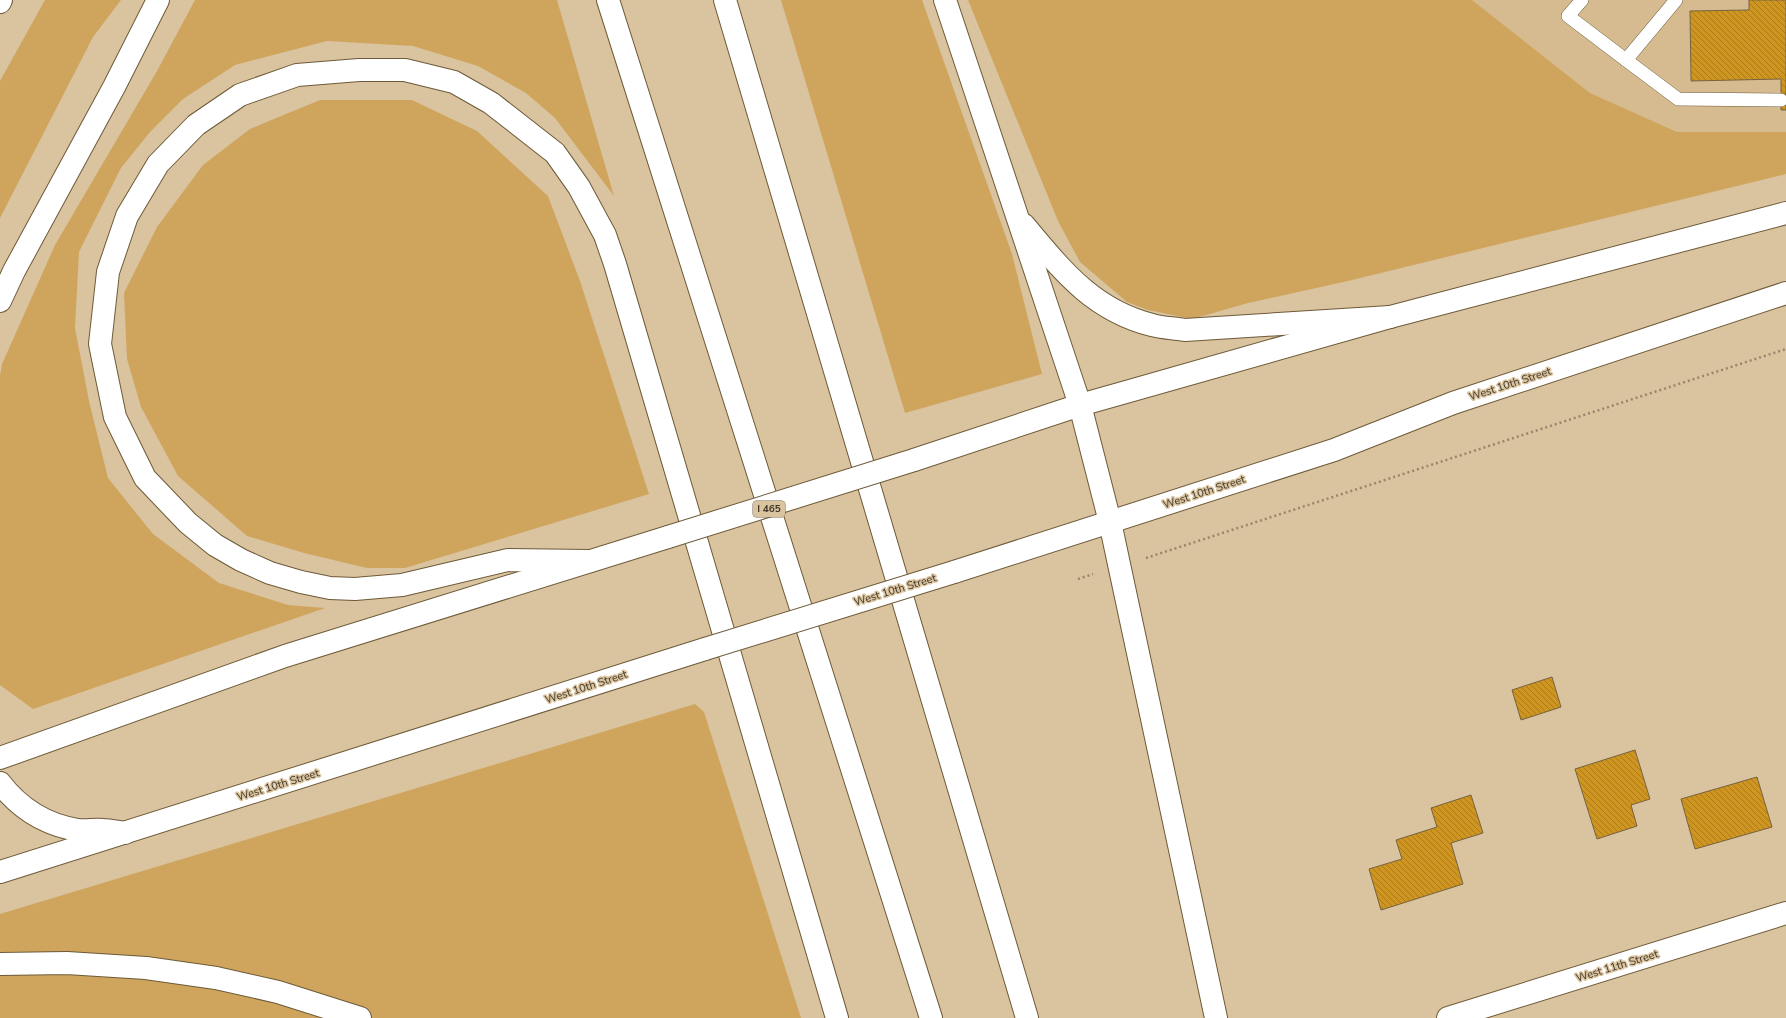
<svg xmlns="http://www.w3.org/2000/svg" width="1786" height="1018" font-family="'Nunito Sans',sans-serif">
	<style>
		.built { fill: #d6bb90 }
		.grass { fill: #cfa55e }
		.building { fill: url(#building-back-hatch); stroke: #766240 }
		.lines { fill: none; stroke-linecap: round; stroke-linejoin: round }
		.lane-casing { stroke: #6d5a38; stroke-width: 14 }
		.street-casing { stroke: #6d5a38; stroke-width: 24 }
		.secondary-casing { stroke: #6d5a38; stroke-width: 24 }
		.primary-casing { stroke: #6d5a38; stroke-width: 24 }
		.highway-casing { stroke: #6d5a38; stroke-width: 24 }
		.path { stroke: #97866c; stroke-width: 2.5; stroke-dasharray: 2 3; stroke-linecap: butt }
		.lane { stroke: #fff; stroke-width: 13 }
		.street { stroke: #fff; stroke-width: 22 }
		.secondary { stroke: #fff; stroke-width: 22 }
		.primary { stroke: #fff; stroke-width: 22 }
		.highway { stroke: #fff; stroke-width: 22 }
		.primary-bridge-casing { stroke: #6d5a38; stroke-width: 24; stroke-linecap: butt }
		.primary-bridge { stroke: #fff; stroke-width: 22 }
		.labels { text-anchor: middle; dominant-baseline: central; stroke-width: 3; stroke-linejoin: round; paint-order: stroke }
		.shield { fill: #dac39f; stroke: #6f624c; stroke-width: 1 }
		.shield-label { font-size: 10px; font-weight: bold; fill: #413829 }
		.street-label { font-size: 11px; fill: #413829; stroke: #dac39f }
	</style>
	<defs>
		<pattern id="building-back-hatch" width="6" height="6" patternUnits="userSpaceOnUse"><rect width="6" height="6" fill="#ce9621"/><path d="M-1 5l2 2M0 0l6 6M5-1l2 2" fill="none" stroke="#a97b1d"/></pattern>
	</defs>
	<rect width="100%" height="100%" fill="#dac39f"/>
	<polygon class="built" points="1472,0 1786,0 1786,132 1677,132 1590,93"/>
	<g class="grass">
		<polygon points="45,0 121,0 93,37 0,218 0,81"/>
		<polygon points="195,0 557,0 614,196 555,118 526,93 478,66 413,46 327,41 235,65 183,99 150,132 121,168 79,252 75,328 89,401 108,478 153,534 219,583 288,605 325,608 33,709 0,685 0,376 2,364 55,245 157,71"/>
		<polygon points="781,0 922,0 1012,254 1042,374 905,413"/>
		<polygon points="968,0 1472,0 1590,93 1677,132 1786,132 1786,174 1348,281 1248,303 1192,319 1148,310 1127,302 1080,262 1058,221"/>
		<polygon points="320,100 412,100 477,131 548,196 580,281 649,494 405,568 367,568 304,553 247,536 178,476 141,407 127,359 124,293 157,227 203,165 250,129"/>
		<polygon points="695,704 704,712 801,1018 0,1018 0,914"/>
	</g>
	<g class="building">
		<polygon points="1749,0 1786,0 1786,110 1781,110 1781,79 1691,81 1690,11 1749,10"/>
		<polygon points="1552,677 1561,707 1521,720 1512,690"/>
		<polygon points="1635,750 1650,799 1631,805 1637,826 1597,839 1575,769"/>
		<polygon points="1757,777 1772,827 1695,849 1681,799"/>
		<polygon points="1471,795 1483,833 1451,843 1463,884 1381,910 1369,869 1402,859 1396,840 1437,827 1431,808"/>
	</g>
	<g class="lines">
		<g class="lane-casing">
			<g id="lane">
				<polyline points="1582,0 1568,16 1626,60 1676,0"/>
				<polyline points="1626,60 1678,99 1781,100"/>
			</g>
		</g>
		<g class="street-casing">
			<polyline id="street" points="1448,1018 1786,913"/>
		</g>
		<g class="secondary-casing">
			<polyline id="secondary" points="0,2 1,0"/>
		</g>
		<g class="primary-casing">
			<g id="primary">
				<polyline points="914,460 1080,405 1126,392 1390,317 1786,213"/>
				<polyline points="954,572 1334,450 1453,403 1786,293"/>
				<polyline points="0,758 285,656 668,537"/>
				<polyline points="0,872 705,649"/>
			</g>
		</g>
		<g class="highway-casing">
			<g id="highway">
				<polyline points="608,0 931,1018"/>
				<polyline points="725,0 1027,1018"/>
				<polyline points="945,0 1080,405 1110,522 1216,1018"/>
				<path d="M 1024,225 C 1061,269 1092,310 1152,325 C 1162,328 1174,328 1185,330 L 1390,317"/>
				<polyline points="0,301 14,271 114,87 158,0"/>
				<polyline points="590,561 508,560 402,585 355,589 330,588 301,582 270,573 241,560 215,545 188,523 145,478 115,417 100,344 108,272 127,216 158,164 196,125 240,95 297,75 359,70 405,70 454,82 491,103 555,153 579,187 605,235 615,264 837,1018"/>
				<path d="M 0,783 C 20,809 46,825 78,830 C 86,831 95,829 103,830 C 110,830 118,832 125,833"/>
				<polyline points="0,964 67,963 146,968 216,978 278,992 360,1018"/>
			</g>
		</g>
		<g class="path">
			<polyline points="1146,558 1786,349"/>
			<polyline points="1078,579 1093,574"/>
		</g>
		<use href="#lane" class="lane"/>
		<use href="#street" class="street"/>
		<use href="#secondary" class="secondary"/>
		<use href="#primary" class="primary"/>
		<use href="#highway" class="highway"/>
		<g class="primary-bridge-casing">
			<g id="primary-bridge">
				<polyline points="668,537 914,460"/>
				<polyline points="705,649 954,572"/>
			</g>
		</g>
		<use href="#primary-bridge" class="primary-bridge"/>
	</g>
	<g class="labels">
		<rect class="shield" x="753" y="501" width="32" height="16" rx="3"/>
		<g class="shield-label">
			<text x="769" y="509">I 465</text>
		</g>
		<g class="street-label">
			<text transform="translate(1510 384) rotate(-18)">West 10th Street</text>
			<text transform="translate(1204 492) rotate(-18)">West 10th Street</text>
			<text transform="translate(895 590) rotate(-17)">West 10th Street</text>
			<text transform="translate(586 687) rotate(-18)">West 10th Street</text>
			<text transform="translate(278 785) rotate(-17)">West 10th Street</text>
			<text transform="translate(1617 966) rotate(-17)">West 11th Street</text>
		</g>
	</g>
</svg>
